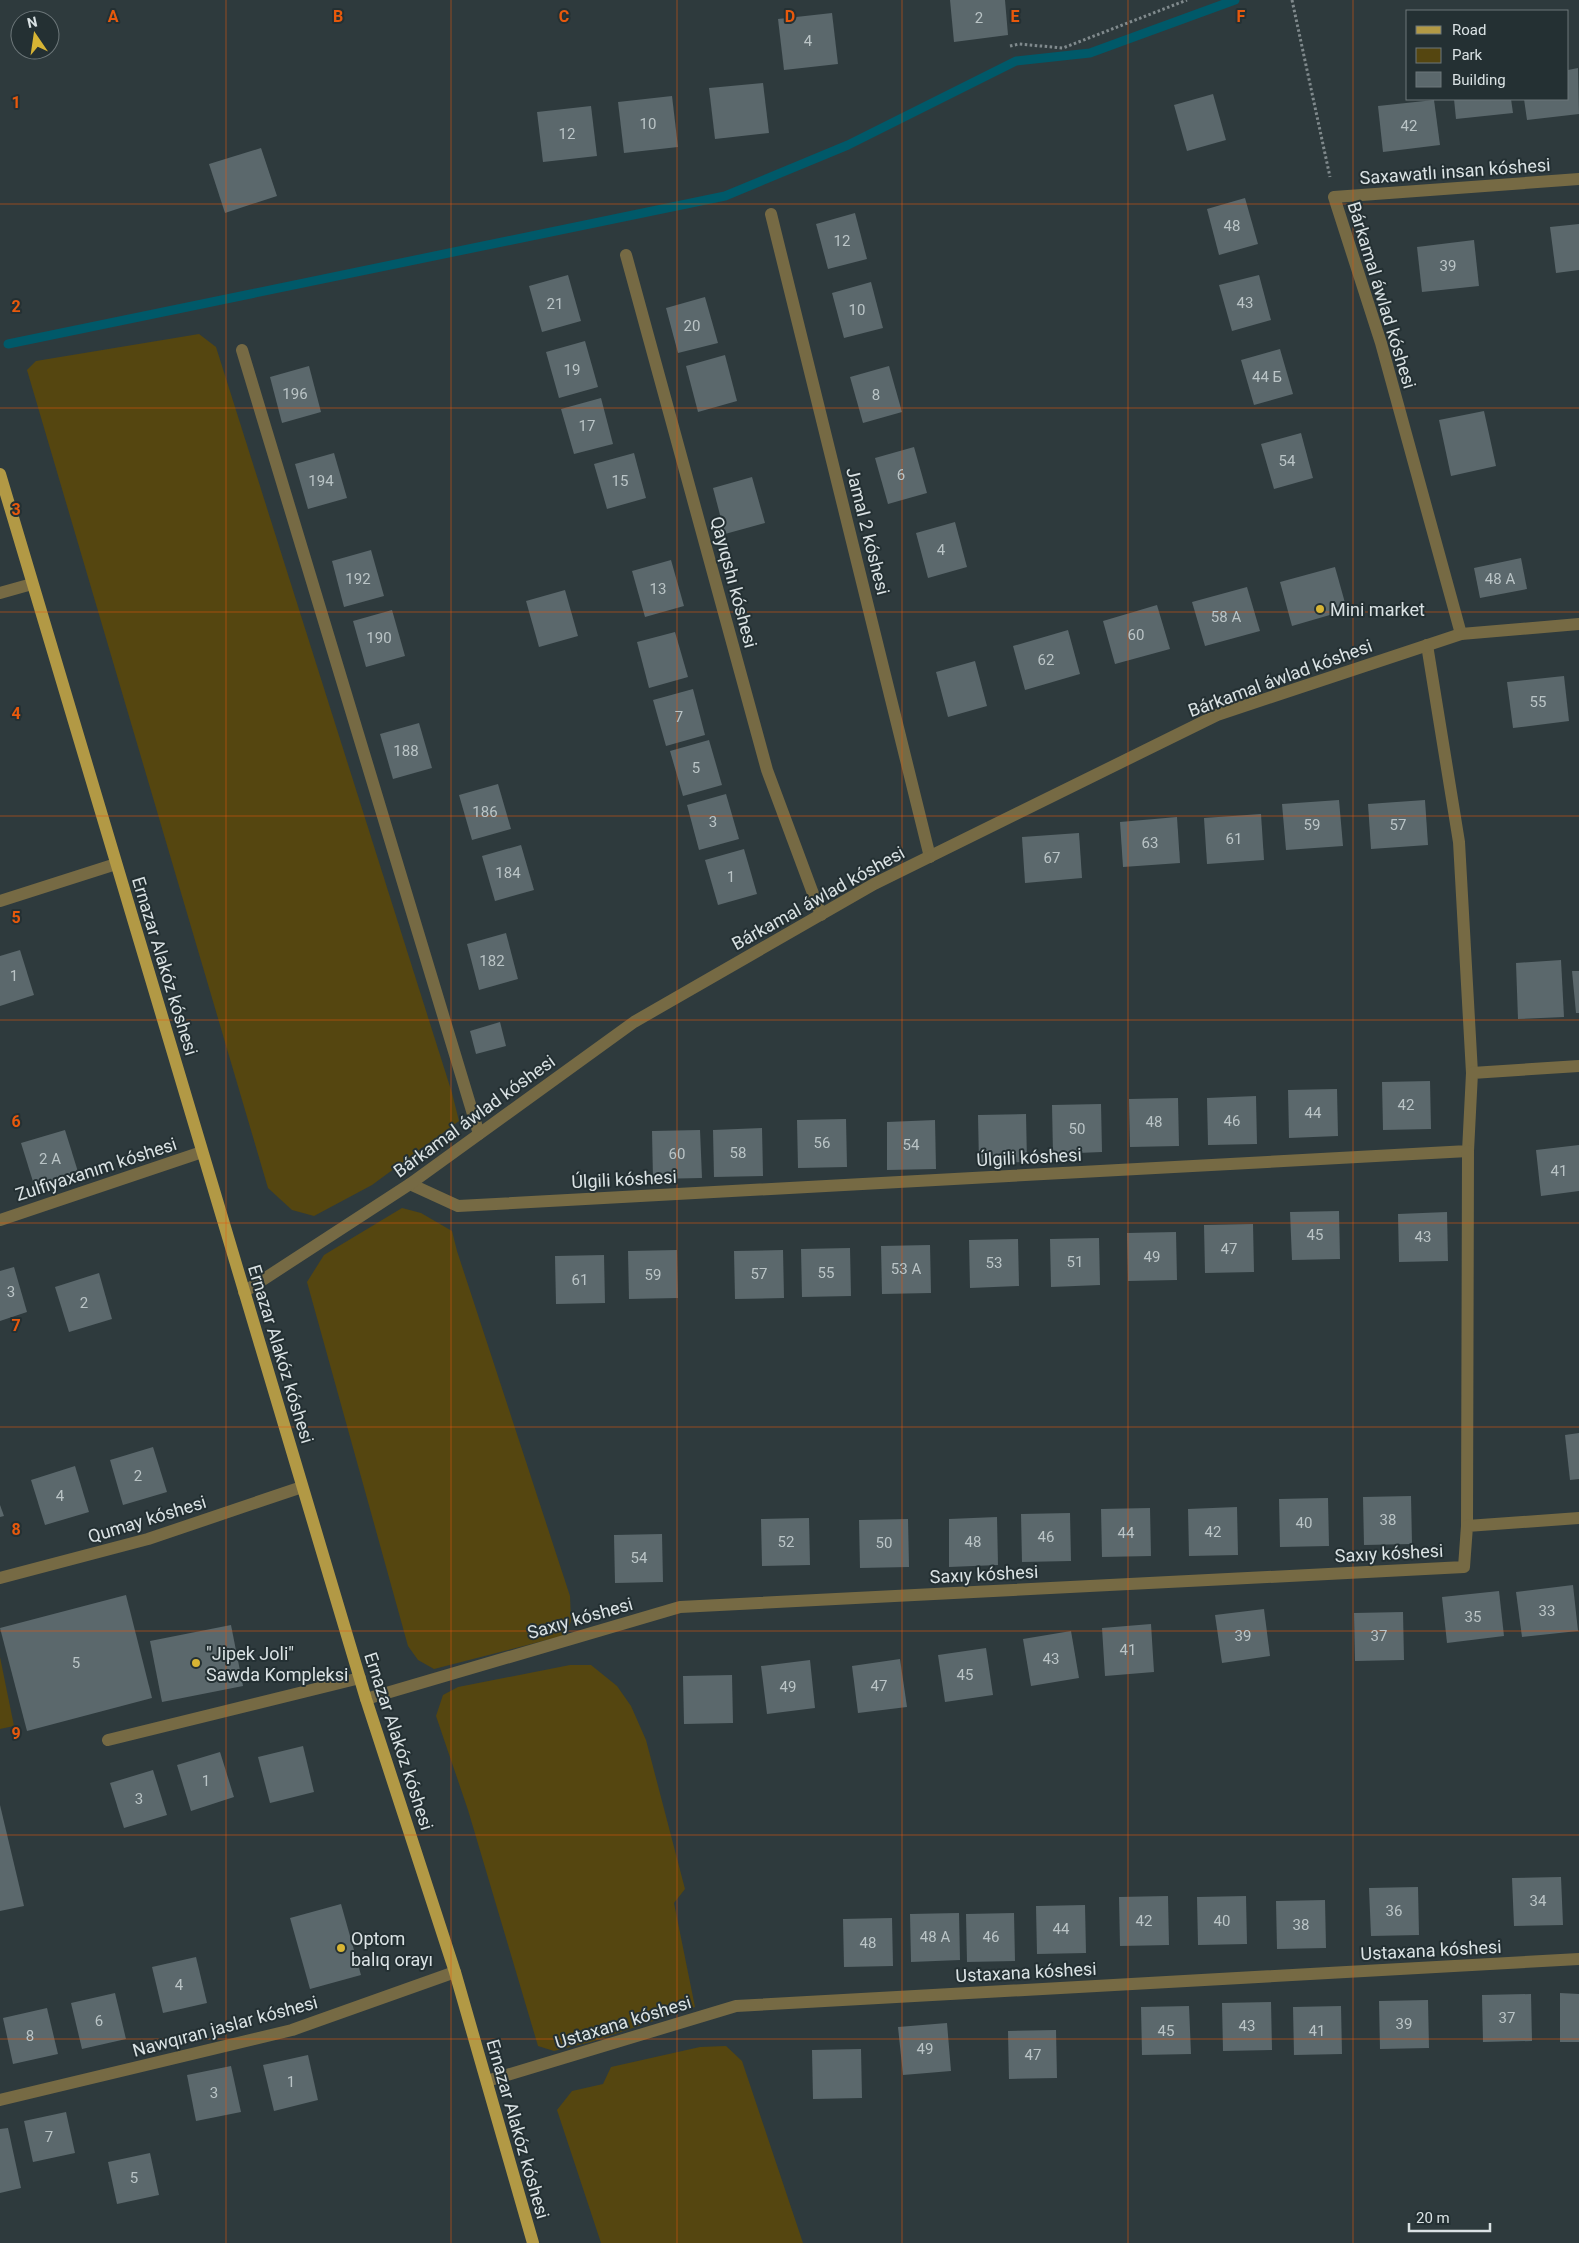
<svg xmlns="http://www.w3.org/2000/svg" width="1579" height="2243" font-family="Roboto,sans-serif">
	<style>
		.green { fill: #554610 }
		.lines { fill: none; stroke-linecap: round; stroke-linejoin: round }
		.stream { stroke: #005969; stroke-width: 9 }
		.building { fill: #5b686c }
		.path { stroke: #808a8d; stroke-width: 3; stroke-dasharray: 2.5 2.5; stroke-linecap: butt }
		.minor { stroke: #766a44; stroke-width: 12 }
		.major { stroke: #b29945; stroke-width: 12 }
		.grid { fill: none; stroke: #e8590c; stroke-width: 1; stroke-opacity: 0.55 }
		.poi-dot { fill: #d7b434; stroke: #243033; stroke-width: 2 }
		.labels { text-anchor: middle; dominant-baseline: central; stroke-width: 4; stroke-linejoin: round; paint-order: stroke }
		.number-label { font-size: 15px; fill: #bac4c6 }
		.street-label { font-size: 18px; fill: #dae2e4; stroke: #243033 }
		.poi-label { font-size: 18px; fill: #dae2e4; stroke: #243033; text-anchor: start }
		.grid-label { font-size: 16px; text-anchor: middle; font-weight: bold; fill: #e8590c; stroke: #243033; stroke-width: 4; stroke-linejoin: round; paint-order: stroke }
	</style>
	<rect width="100%" height="100%" fill="#2e3a3d"/>
	<g class="green">
		<polygon points="199,334 216,347 452,1093 459,1121 372,1185 314,1216 292,1210 268,1188 27,370 36,361"/>
		<polygon points="402,1208 421,1213 452,1231 457,1251 570,1596 571,1621 566,1635 434,1669 418,1660 408,1646 307,1282 324,1255"/>
		<polygon points="0,1657 14,1726 0,1729"/>
		<polygon points="570,1665 591,1665 617,1686 631,1706 646,1740 685,1889 674,1903 695,2007 591,2042 554,2051 538,2046 468,1810 436,1716 443,1695 458,1687"/>
		<polygon points="726,2046 742,2061 803,2243 601,2243 557,2110 572,2091 603,2084 611,2067 700,2047"/>
	</g>
	<g class="lines">
		<polyline class="stream" points="8,344 725,196 848,145 1016,61 1090,53 1235,0"/>
	</g>
	<g class="building">
		<polygon points="950,0 1005,0 1008,35 954,42"/>
		<polygon points="832,13 838,64 784,70 778,19"/>
		<polygon points="1578,68 1579,114 1527,120 1524,99 1568,99 1568,70"/>
		<polygon points="763,83 769,133 715,139 709,88"/>
		<polygon points="1213,94 1226,140 1187,151 1174,105"/>
		<polygon points="672,96 678,147 624,153 618,102"/>
		<polygon points="1454,99 1511,99 1513,113 1456,119"/>
		<polygon points="1434,100 1440,145 1383,152 1378,106"/>
		<polygon points="591,106 597,156 543,162 537,112"/>
		<polygon points="261,148 277,196 225,213 209,164"/>
		<polygon points="1245,198 1258,244 1219,255 1207,209"/>
		<polygon points="855,213 867,259 828,269 816,224"/>
		<polygon points="1579,224 1579,270 1556,273 1550,227"/>
		<polygon points="1474,240 1479,286 1422,292 1417,247"/>
		<polygon points="568,275 581,321 542,332 529,286"/>
		<polygon points="1259,275 1271,320 1232,331 1219,285"/>
		<polygon points="871,282 883,328 844,338 832,293"/>
		<polygon points="705,297 718,343 678,353 666,308"/>
		<polygon points="585,341 598,387 559,398 546,352"/>
		<polygon points="1280,349 1293,394 1254,405 1241,360"/>
		<polygon points="725,355 737,401 698,412 686,366"/>
		<polygon points="309,366 321,412 282,423 270,377"/>
		<polygon points="889,366 902,412 863,423 850,377"/>
		<polygon points="601,398 613,444 574,454 561,409"/>
		<polygon points="1484,411 1496,466 1451,476 1439,420"/>
		<polygon points="1301,433 1313,478 1274,489 1261,444"/>
		<polygon points="914,447 927,493 888,504 875,458"/>
		<polygon points="334,453 347,498 308,509 295,464"/>
		<polygon points="634,453 646,498 607,509 594,464"/>
		<polygon points="752,477 765,523 725,534 713,488"/>
		<polygon points="955,522 967,567 928,578 916,533"/>
		<polygon points="371,550 384,596 344,607 332,561"/>
		<polygon points="1521,558 1527,589 1480,598 1474,568"/>
		<polygon points="671,560 684,606 645,617 632,571"/>
		<polygon points="1335,567 1347,610 1292,626 1280,582"/>
		<polygon points="1247,587 1260,631 1205,646 1192,602"/>
		<polygon points="565,590 578,636 539,647 526,601"/>
		<polygon points="1157,605 1170,649 1115,664 1103,621"/>
		<polygon points="392,610 405,656 366,667 353,621"/>
		<polygon points="1068,630 1080,674 1025,690 1013,646"/>
		<polygon points="675,632 688,677 649,688 637,642"/>
		<polygon points="975,661 987,706 948,717 936,672"/>
		<polygon points="1564,676 1569,721 1513,728 1507,682"/>
		<polygon points="693,689 705,735 666,746 653,700"/>
		<polygon points="419,723 432,768 393,779 380,734"/>
		<polygon points="709,740 722,785 683,796 670,751"/>
		<polygon points="498,784 511,829 472,840 459,795"/>
		<polygon points="726,794 739,839 699,850 687,805"/>
		<polygon points="1339,800 1343,846 1286,850 1282,804"/>
		<polygon points="1425,800 1428,845 1371,849 1368,804"/>
		<polygon points="1261,814 1264,860 1207,864 1204,818"/>
		<polygon points="1177,817 1180,863 1123,867 1120,822"/>
		<polygon points="1079,833 1082,878 1025,883 1022,837"/>
		<polygon points="521,845 534,890 495,901 482,856"/>
		<polygon points="744,849 757,894 718,905 705,860"/>
		<polygon points="506,933 518,979 479,990 467,944"/>
		<polygon points="20,950 34,995 0,1006 0,956"/>
		<polygon points="1561,960 1564,1017 1518,1019 1516,963"/>
		<polygon points="1572,971 1579,971 1579,1013 1576,1013"/>
		<polygon points="500,1022 506,1046 476,1054 470,1031"/>
		<polygon points="1430,1081 1431,1129 1383,1130 1382,1082"/>
		<polygon points="1337,1089 1338,1136 1289,1138 1288,1090"/>
		<polygon points="1256,1096 1257,1144 1208,1145 1207,1098"/>
		<polygon points="1178,1098 1179,1146 1130,1147 1129,1099"/>
		<polygon points="1101,1104 1102,1152 1053,1154 1052,1105"/>
		<polygon points="1026,1114 1027,1162 979,1163 978,1115"/>
		<polygon points="846,1119 847,1167 798,1168 797,1120"/>
		<polygon points="935,1120 936,1169 887,1170 887,1122"/>
		<polygon points="762,1128 763,1176 714,1177 713,1130"/>
		<polygon points="65,1130 79,1175 35,1188 21,1143"/>
		<polygon points="700,1130 702,1178 653,1179 652,1131"/>
		<polygon points="1579,1145 1579,1191 1541,1196 1536,1150"/>
		<polygon points="1339,1211 1340,1259 1292,1260 1290,1212"/>
		<polygon points="1447,1212 1448,1261 1399,1262 1398,1214"/>
		<polygon points="1253,1224 1254,1272 1205,1273 1204,1225"/>
		<polygon points="1176,1232 1177,1280 1128,1281 1127,1233"/>
		<polygon points="1099,1238 1100,1285 1051,1287 1050,1239"/>
		<polygon points="1018,1239 1019,1286 970,1288 969,1240"/>
		<polygon points="930,1245 931,1293 882,1294 881,1246"/>
		<polygon points="850,1248 851,1296 802,1297 801,1249"/>
		<polygon points="677,1250 678,1298 629,1299 628,1251"/>
		<polygon points="783,1250 784,1298 735,1299 734,1251"/>
		<polygon points="604,1255 605,1303 556,1304 555,1256"/>
		<polygon points="14,1267 27,1312 0,1321 0,1271"/>
		<polygon points="99,1273 112,1319 69,1332 55,1287"/>
		<polygon points="1579,1433 1579,1479 1570,1480 1565,1435"/>
		<polygon points="153,1447 167,1492 123,1505 110,1460"/>
		<polygon points="75,1466 89,1512 45,1525 31,1480"/>
		<polygon points="1411,1496 1412,1544 1364,1545 1363,1497"/>
		<polygon points="1328,1498 1329,1546 1280,1547 1279,1499"/>
		<polygon points="0,1505 4,1516 0,1517"/>
		<polygon points="1237,1507 1238,1555 1189,1556 1188,1509"/>
		<polygon points="1150,1508 1151,1556 1102,1557 1101,1509"/>
		<polygon points="1070,1513 1071,1561 1022,1562 1021,1514"/>
		<polygon points="997,1517 998,1565 949,1567 949,1519"/>
		<polygon points="809,1518 810,1565 762,1566 761,1519"/>
		<polygon points="908,1519 909,1567 860,1568 859,1520"/>
		<polygon points="662,1534 663,1582 615,1583 614,1535"/>
		<polygon points="1573,1585 1578,1631 1522,1637 1516,1592"/>
		<polygon points="1499,1591 1504,1636 1447,1643 1442,1597"/>
		<polygon points="126,1595 152,1698 27,1731 0,1628"/>
		<polygon points="1264,1609 1270,1656 1222,1663 1215,1615"/>
		<polygon points="1403,1612 1404,1660 1355,1661 1354,1613"/>
		<polygon points="1151,1624 1154,1672 1105,1676 1102,1628"/>
		<polygon points="231,1625 243,1686 162,1702 150,1641"/>
		<polygon points="1071,1631 1079,1678 1031,1686 1023,1639"/>
		<polygon points="986,1648 993,1695 945,1702 938,1655"/>
		<polygon points="900,1659 907,1707 858,1713 852,1666"/>
		<polygon points="810,1660 815,1708 767,1714 761,1666"/>
		<polygon points="732,1675 733,1723 684,1724 683,1676"/>
		<polygon points="303,1746 314,1792 270,1803 258,1757"/>
		<polygon points="220,1752 234,1797 191,1811 177,1765"/>
		<polygon points="153,1770 167,1815 124,1828 110,1783"/>
		<polygon points="0,1805 24,1906 0,1911"/>
		<polygon points="1561,1877 1563,1925 1514,1926 1512,1878"/>
		<polygon points="1418,1887 1419,1935 1371,1936 1369,1888"/>
		<polygon points="1168,1896 1169,1945 1120,1946 1119,1897"/>
		<polygon points="1246,1896 1247,1944 1198,1945 1197,1897"/>
		<polygon points="1325,1900 1326,1948 1277,1949 1276,1901"/>
		<polygon points="341,1904 361,1975 310,1989 290,1918"/>
		<polygon points="1085,1905 1086,1953 1037,1954 1036,1906"/>
		<polygon points="959,1913 960,1960 911,1962 910,1914"/>
		<polygon points="1014,1913 1015,1961 967,1962 966,1914"/>
		<polygon points="892,1918 893,1966 844,1967 843,1919"/>
		<polygon points="196,1957 207,2003 163,2013 152,1967"/>
		<polygon points="115,1993 126,2039 82,2049 71,2003"/>
		<polygon points="1560,1993 1579,1994 1579,2042 1560,2042"/>
		<polygon points="1531,1994 1532,2041 1483,2042 1482,1995"/>
		<polygon points="1428,2000 1429,2048 1380,2049 1379,2001"/>
		<polygon points="1271,2002 1272,2050 1223,2051 1222,2003"/>
		<polygon points="1189,2006 1191,2054 1142,2055 1141,2007"/>
		<polygon points="1341,2006 1342,2054 1294,2055 1293,2007"/>
		<polygon points="47,2008 58,2054 13,2064 3,2018"/>
		<polygon points="947,2023 951,2071 903,2075 898,2027"/>
		<polygon points="1056,2030 1057,2078 1009,2079 1008,2031"/>
		<polygon points="861,2049 862,2098 813,2099 812,2050"/>
		<polygon points="308,2055 318,2100 274,2111 263,2065"/>
		<polygon points="231,2066 241,2112 196,2121 187,2075"/>
		<polygon points="66,2112 75,2153 33,2162 24,2121"/>
		<polygon points="8,2128 21,2188 0,2193 0,2129"/>
		<polygon points="150,2153 159,2195 117,2204 108,2162"/>
	</g>
	<g class="lines">
		<g class="path">
			<polyline points="1292,0 1330,177"/>
			<polyline points="1010,46 1019,44 1063,48 1187,0"/>
		</g>
		<g class="minor">
			<polyline points="771,214 930,857"/>
			<polyline points="626,255 767,770 821,915"/>
			<polyline points="242,350 479,1134"/>
			<polyline points="0,593 32,584"/>
			<polyline points="1461,634 1381,343 1334,197 1579,179"/>
			<polyline points="1427,645 1459,842 1472,1073"/>
			<polyline points="0,901 116,864"/>
			<polyline points="410,1184 458,1206 1468,1151 1472,1073 1579,1066"/>
			<polyline points="0,1220 202,1152"/>
			<polyline points="244,1292 410,1184 634,1022 874,884 1217,715 1461,634 1579,624"/>
			<polyline points="1467,1526 1468,1151"/>
			<polyline points="0,1578 148,1539 302,1487"/>
			<polyline points="366,1699 680,1607 1464,1567 1467,1526 1579,1518"/>
			<polyline points="108,1740 360,1678"/>
			<polyline points="487,2081 736,2006 1579,1959"/>
			<polyline points="0,2100 292,2030 455,1972"/>
		</g>
		<polyline class="major" points="0,474 366,1699 455,1972 533,2243"/>
	</g>
	<path class="grid" d="M 226,0 L 226,2243M 451,0 L 451,2243M 677,0 L 677,2243M 902,0 L 902,2243M 1128,0 L 1128,2243M 1353,0 L 1353,2243M 0,204 L 1579,204M 0,408 L 1579,408M 0,612 L 1579,612M 0,816 L 1579,816M 0,1020 L 1579,1020M 0,1223 L 1579,1223M 0,1427 L 1579,1427M 0,1631 L 1579,1631M 0,1835 L 1579,1835M 0,2039 L 1579,2039"/>
	<g class="poi-dot">
		<circle cx="1320" cy="609" r="5"/>
		<circle cx="196" cy="1663" r="5"/>
		<circle cx="341" cy="1948" r="5"/>
	</g>
	<g class="labels">
		<g class="number-label">
			<text x="979" y="18">2</text>
			<text x="808" y="41">4</text>
			<text x="648" y="124">10</text>
			<text x="1409" y="126">42</text>
			<text x="567" y="134">12</text>
			<text x="1232" y="226">48</text>
			<text x="842" y="241">12</text>
			<text x="1448" y="266">39</text>
			<text x="1245" y="303">43</text>
			<text x="555" y="304">21</text>
			<text x="857" y="310">10</text>
			<text x="692" y="326">20</text>
			<text x="572" y="370">19</text>
			<text x="1267" y="377">44 Б</text>
			<text x="295" y="394">196</text>
			<text x="876" y="395">8</text>
			<text x="587" y="426">17</text>
			<text x="1287" y="461">54</text>
			<text x="901" y="475">6</text>
			<text x="321" y="481">194</text>
			<text x="620" y="481">15</text>
			<text x="941" y="550">4</text>
			<text x="358" y="579">192</text>
			<text x="1500" y="579">48 А</text>
			<text x="658" y="589">13</text>
			<text x="1226" y="617">58 А</text>
			<text x="1136" y="635">60</text>
			<text x="379" y="638">190</text>
			<text x="1046" y="660">62</text>
			<text x="1538" y="702">55</text>
			<text x="679" y="717">7</text>
			<text x="406" y="751">188</text>
			<text x="696" y="768">5</text>
			<text x="485" y="812">186</text>
			<text x="713" y="822">3</text>
			<text x="1312" y="825">59</text>
			<text x="1398" y="825">57</text>
			<text x="1234" y="839">61</text>
			<text x="1150" y="843">63</text>
			<text x="1052" y="858">67</text>
			<text x="508" y="873">184</text>
			<text x="731" y="877">1</text>
			<text x="492" y="961">182</text>
			<text x="14" y="976">1</text>
			<text x="1406" y="1105">42</text>
			<text x="1313" y="1113">44</text>
			<text x="1232" y="1121">46</text>
			<text x="1154" y="1122">48</text>
			<text x="1077" y="1129">50</text>
			<text x="822" y="1143">56</text>
			<text x="911" y="1145">54</text>
			<text x="738" y="1153">58</text>
			<text x="677" y="1154">60</text>
			<text x="50" y="1159">2 А</text>
			<text x="1559" y="1171">41</text>
			<text x="1315" y="1235">45</text>
			<text x="1423" y="1237">43</text>
			<text x="1229" y="1249">47</text>
			<text x="1152" y="1257">49</text>
			<text x="1075" y="1262">51</text>
			<text x="994" y="1263">53</text>
			<text x="906" y="1269">53 А</text>
			<text x="826" y="1273">55</text>
			<text x="759" y="1274">57</text>
			<text x="653" y="1275">59</text>
			<text x="580" y="1280">61</text>
			<text x="11" y="1292">3</text>
			<text x="84" y="1303">2</text>
			<text x="138" y="1476">2</text>
			<text x="60" y="1496">4</text>
			<text x="1388" y="1520">38</text>
			<text x="1304" y="1523">40</text>
			<text x="1213" y="1532">42</text>
			<text x="1126" y="1533">44</text>
			<text x="1046" y="1537">46</text>
			<text x="786" y="1542">52</text>
			<text x="973" y="1542">48</text>
			<text x="884" y="1543">50</text>
			<text x="639" y="1558">54</text>
			<text x="1547" y="1611">33</text>
			<text x="1473" y="1617">35</text>
			<text x="1243" y="1636">39</text>
			<text x="1379" y="1636">37</text>
			<text x="1128" y="1650">41</text>
			<text x="1051" y="1659">43</text>
			<text x="76" y="1663">5</text>
			<text x="965" y="1675">45</text>
			<text x="879" y="1686">47</text>
			<text x="788" y="1687">49</text>
			<text x="206" y="1781">1</text>
			<text x="139" y="1799">3</text>
			<text x="1538" y="1901">34</text>
			<text x="1394" y="1911">36</text>
			<text x="1144" y="1921">42</text>
			<text x="1222" y="1921">40</text>
			<text x="1301" y="1925">38</text>
			<text x="1061" y="1929">44</text>
			<text x="935" y="1937">48 А</text>
			<text x="991" y="1937">46</text>
			<text x="868" y="1943">48</text>
			<text x="179" y="1985">4</text>
			<text x="1507" y="2018">37</text>
			<text x="99" y="2021">6</text>
			<text x="1404" y="2024">39</text>
			<text x="1247" y="2026">43</text>
			<text x="1166" y="2031">45</text>
			<text x="1317" y="2031">41</text>
			<text x="30" y="2036">8</text>
			<text x="925" y="2049">49</text>
			<text x="1033" y="2055">47</text>
			<text x="291" y="2082">1</text>
			<text x="214" y="2093">3</text>
			<text x="49" y="2137">7</text>
			<text x="134" y="2178">5</text>
		</g>
		<g class="street-label">
			<text transform="translate(1455 171) rotate(-4)">Saxawatlı insan kóshesi</text>
			<text transform="translate(1382 295) rotate(73)">Bárkamal áwlad kóshesi</text>
			<text transform="translate(868 531) rotate(76)">Jamal 2 kóshesi</text>
			<text transform="translate(734 582) rotate(75)">Qayıqshı kóshesi</text>
			<text transform="translate(1280 678) rotate(-20)">Bárkamal áwlad kóshesi</text>
			<text transform="translate(818 898) rotate(-29)">Bárkamal áwlad kóshesi</text>
			<text transform="translate(165 966) rotate(73)">Ernazar Alakóz kóshesi</text>
			<text transform="translate(474 1116) rotate(-36)">Bárkamal áwlad kóshesi</text>
			<text transform="translate(1029 1157) rotate(-3)">Úlgili kóshesi</text>
			<text transform="translate(96 1169) rotate(-18)">Zulfiyaxanım kóshesi</text>
			<text transform="translate(624 1179) rotate(-3)">Úlgili kóshesi</text>
			<text transform="translate(281 1354) rotate(73)">Ernazar Alakóz kóshesi</text>
			<text transform="translate(147 1519) rotate(-17)">Qumay kóshesi</text>
			<text transform="translate(1389 1553) rotate(-3)">Saxıy kóshesi</text>
			<text transform="translate(984 1574) rotate(-3)">Saxıy kóshesi</text>
			<text transform="translate(580 1618) rotate(-16)">Saxıy kóshesi</text>
			<text transform="translate(399 1741) rotate(72)">Ernazar Alakóz kóshesi</text>
			<text transform="translate(1431 1950) rotate(-3)">Ustaxana kóshesi</text>
			<text transform="translate(1026 1972) rotate(-3)">Ustaxana kóshesi</text>
			<text transform="translate(623 2022) rotate(-17)">Ustaxana kóshesi</text>
			<text transform="translate(225 2026) rotate(-15)">Nawqıran jaslar kóshesi</text>
			<text transform="translate(518 2129) rotate(74)">Ernazar Alakóz kóshesi</text>
		</g>
		<g class="poi-label">
			<text x="1330" y="609">Mini market</text>
			<text x="206" y="1653">"Jipek Joli"<tspan x="206" dy="21">Sawda Kompleksi</tspan></text>
			<text x="351" y="1938">Optom<tspan x="351" dy="21">balıq orayı</tspan></text>
		</g>
	</g>
	<g class="grid-label">
		<text x="113" y="22">A</text>
		<text x="338" y="22">B</text>
		<text x="564" y="22">C</text>
		<text x="790" y="22">D</text>
		<text x="1015" y="22">E</text>
		<text x="1241" y="22">F</text>
		<text x="16" y="108">1</text>
		<text x="16" y="312">2</text>
		<text x="16" y="515">3</text>
		<text x="16" y="719">4</text>
		<text x="16" y="923">5</text>
		<text x="16" y="1127">6</text>
		<text x="16" y="1331">7</text>
		<text x="16" y="1535">8</text>
		<text x="16" y="1739">9</text>
	</g>
	<rect x="1406" y="10" width="162" height="90" fill="#243033" stroke="#6d777a"/>
	<rect x="1416" y="26" width="25" height="8" fill="#b29945" stroke="#6d777a"/>
	<text x="1452" y="35" font-size="15" fill="#dae2e4">Road</text>
	<rect x="1416" y="48" width="25" height="15" fill="#554610" stroke="#6d777a"/>
	<text x="1452" y="60" font-size="15" fill="#dae2e4">Park</text>
	<rect x="1416" y="72" width="25" height="15" fill="#5b686c" stroke="#6d777a"/>
	<text x="1452" y="85" font-size="15" fill="#dae2e4">Building</text>
	<g transform="translate(35 35) rotate(347)"><circle r="24" fill="#243033" stroke="#6d777a"/>
	<path d="M0-4L9 19L0 12L-9 19Z" fill="#d7b434"/>
	<text y="-8" font-size="14" font-weight="bold" text-anchor="middle" fill="#dae2e4">N</text>
	</g>
	<path d="M1409 2223v8h81v-8" fill="none" stroke="#dae2e4" stroke-width="2.5"/>
	<text x="1416" y="2223" font-size="15" fill="#dae2e4" stroke="#243033" stroke-width="4" paint-order="stroke">20 m</text>
</svg>
